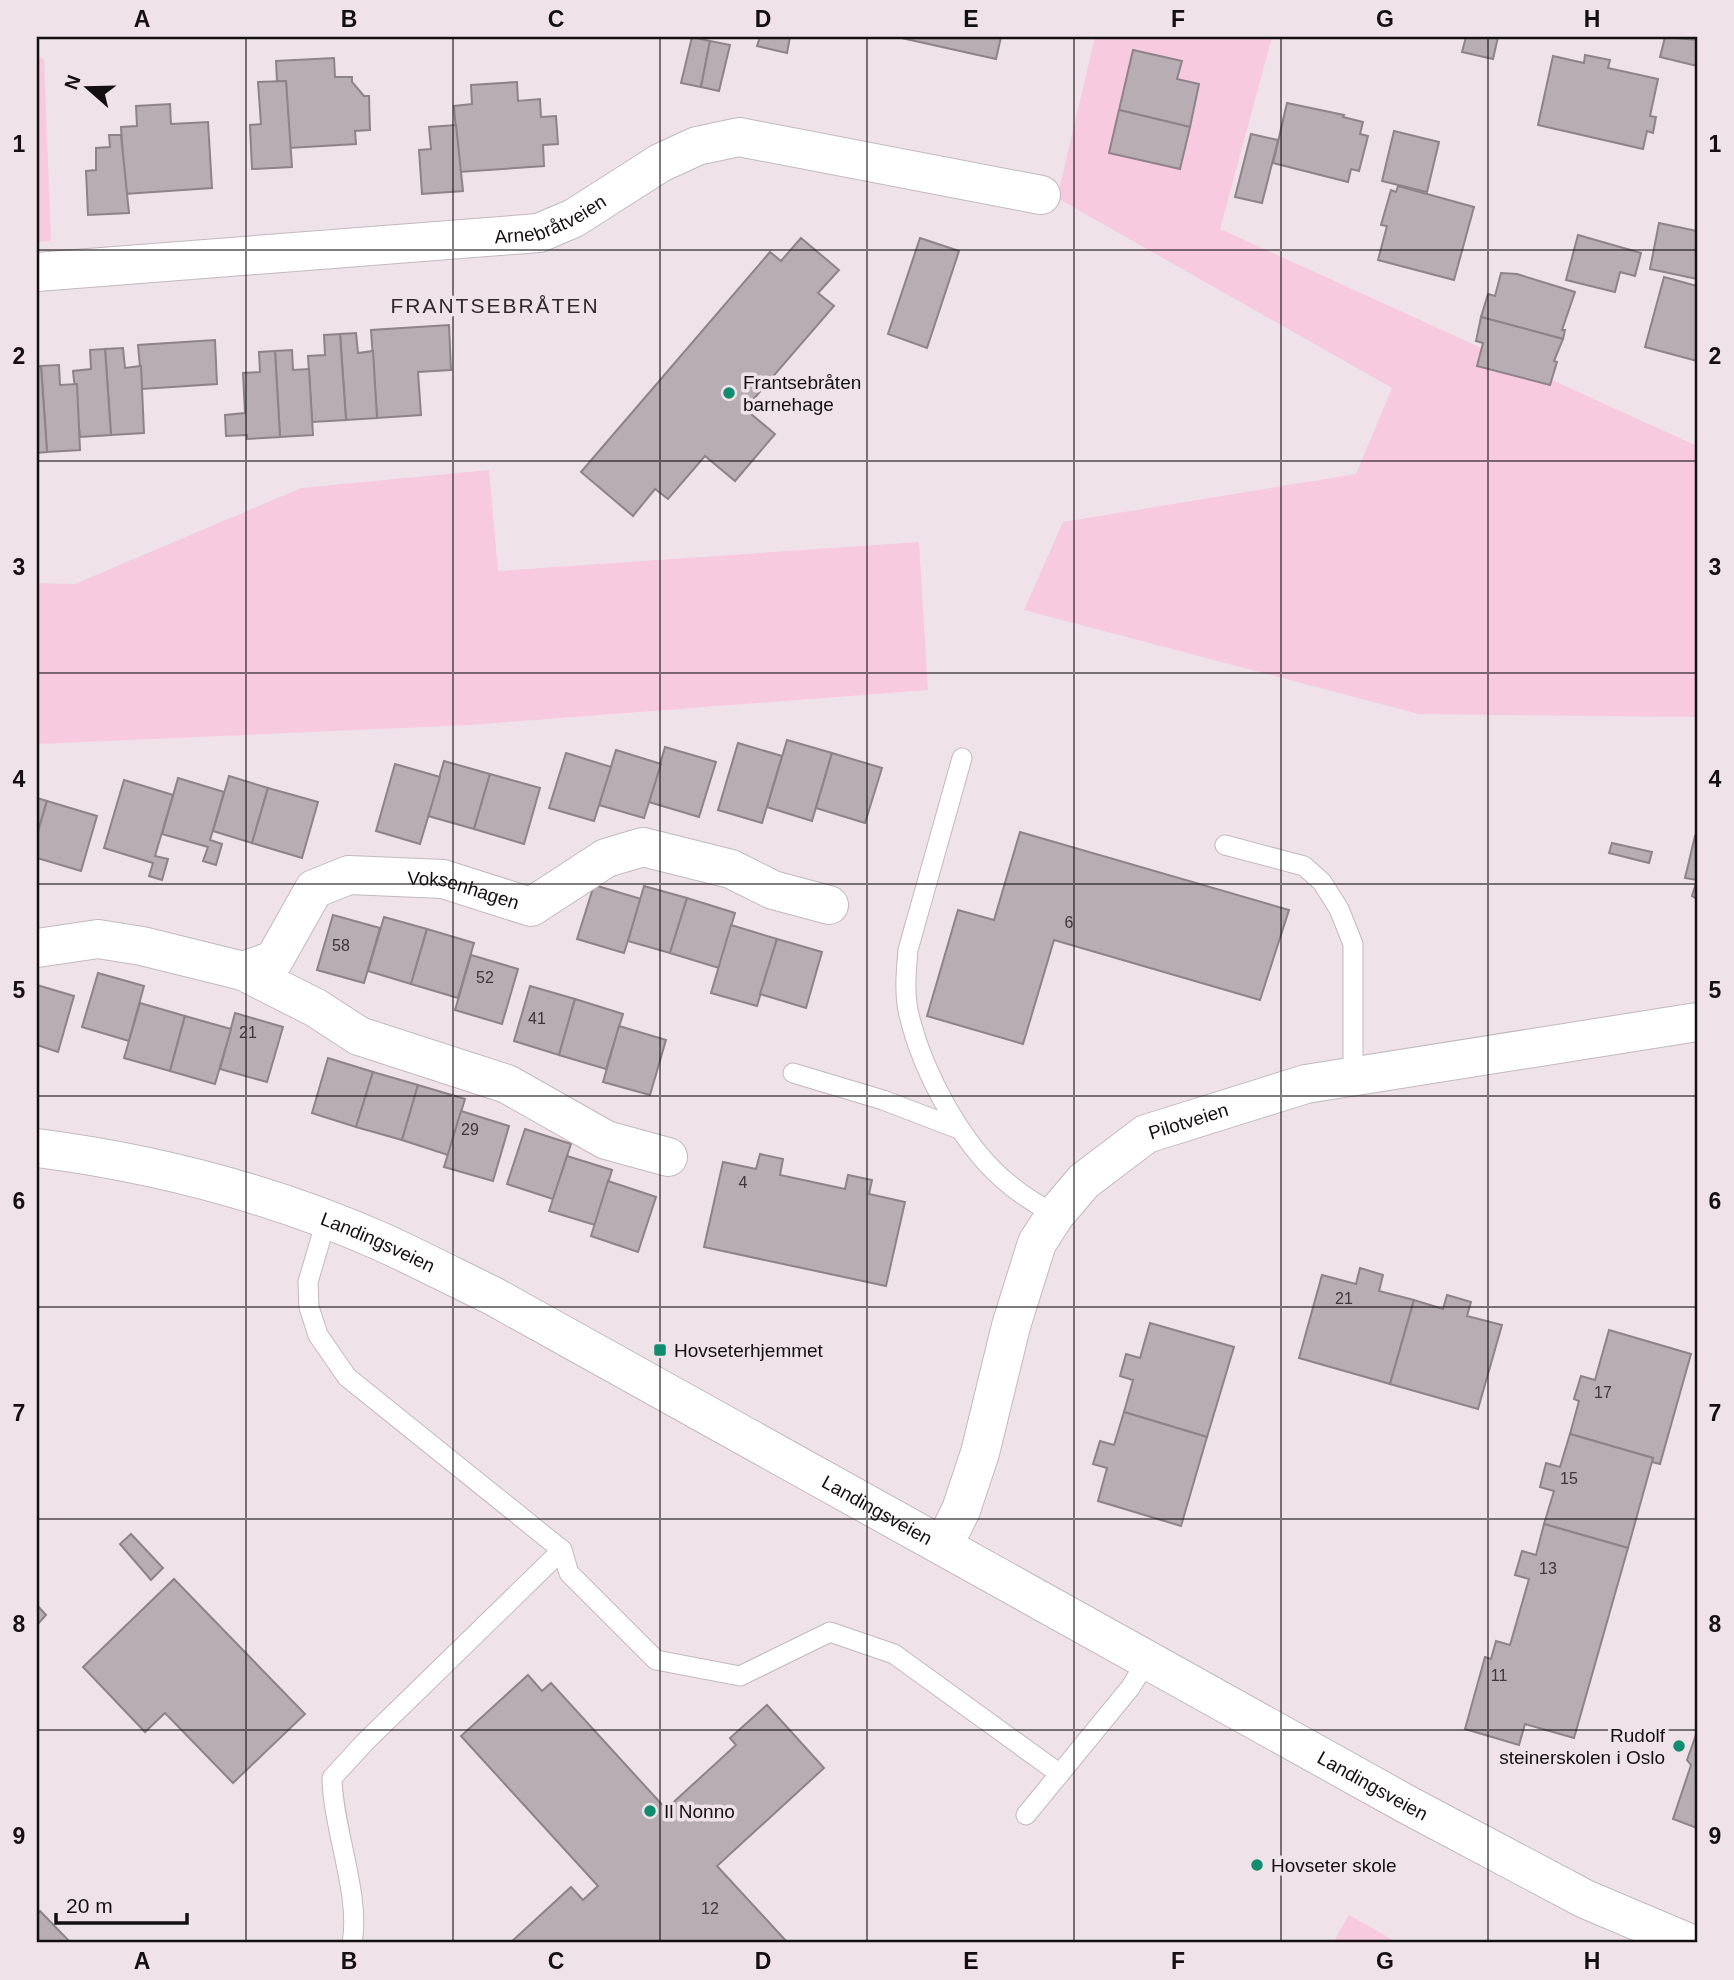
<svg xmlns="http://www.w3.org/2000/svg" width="1734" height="1980" font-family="Arial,sans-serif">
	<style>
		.green { fill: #f7cadf }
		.building { fill: #b8adb2; stroke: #8e8388; stroke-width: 2 }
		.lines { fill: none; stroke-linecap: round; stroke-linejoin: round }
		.service-casing { stroke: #c3b8bd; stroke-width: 21 }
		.minor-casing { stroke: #c3b8bd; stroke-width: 40 }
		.tertiary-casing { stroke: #c3b8bd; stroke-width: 40 }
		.service { stroke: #fff; stroke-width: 19 }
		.minor { stroke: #fff; stroke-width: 38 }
		.tertiary { stroke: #fff; stroke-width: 38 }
		.grid { fill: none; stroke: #141012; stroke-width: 2; stroke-opacity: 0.55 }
		.poi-dot { fill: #118c70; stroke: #efe3e9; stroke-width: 2.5 }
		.labels { text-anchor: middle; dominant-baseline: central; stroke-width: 7; stroke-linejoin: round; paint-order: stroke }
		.number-label { font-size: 16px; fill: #3d373a }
		.street-label { font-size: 19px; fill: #141012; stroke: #efe3e9 }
		.poi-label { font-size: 19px; fill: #141012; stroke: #efe3e9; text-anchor: start }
		.neighbourhood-label { font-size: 21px; letter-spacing: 2px; fill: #30282b; stroke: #efe3e9 }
		.neatline { fill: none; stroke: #141012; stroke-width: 2.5 }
		.grid-label { font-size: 23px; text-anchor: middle; font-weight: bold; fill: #141012 }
	</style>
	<rect width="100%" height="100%" fill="#efe3e9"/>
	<g class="green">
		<polygon points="1095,37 1272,37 1220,229 1697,446 1697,717 1419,714 1024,610 1063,522 1356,474 1392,388 1057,198"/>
		<polygon points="37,57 44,59 51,241 37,242"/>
		<polygon points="489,470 498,571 919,542 928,690 470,725 37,744 37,583 75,584 301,488"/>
		<polygon points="1349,1915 1398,1943 1333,1943"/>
	</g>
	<g class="building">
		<polygon points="692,37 710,41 701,87 681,83"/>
		<polygon points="760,37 790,37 787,53 757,46"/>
		<polygon points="897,37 1001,37 996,59"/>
		<polygon points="1466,37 1498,37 1493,59 1462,52"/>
		<polygon points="1665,37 1697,40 1697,66 1660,57"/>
		<polygon points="710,41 730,45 719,91 701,87"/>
		<polygon points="1133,50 1182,61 1177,79 1199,84 1190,127 1119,110"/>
		<polygon points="1585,55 1610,60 1608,68 1658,79 1650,116 1656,117 1653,133 1647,131 1643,149 1538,125 1553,56 1584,63"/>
		<polygon points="334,58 335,77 352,77 352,82 364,96 369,96 370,130 355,131 356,144 289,148 286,81 277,81 276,61"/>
		<polygon points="286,81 292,167 252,169 250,125 261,124 258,82"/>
		<polygon points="517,82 518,101 540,99 541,117 556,116 558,144 543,145 544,166 459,172 454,106 472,104 471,85"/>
		<polygon points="1287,103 1344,115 1343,117 1363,122 1360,134 1368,136 1359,171 1351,169 1348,182 1273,163"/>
		<polygon points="170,104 171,124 208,122 212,188 125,194 121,127 137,126 136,106"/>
		<polygon points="1119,110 1190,127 1180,169 1109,153"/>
		<polygon points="456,125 463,191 422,194 419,150 431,149 429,127"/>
		<polygon points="1394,131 1439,142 1427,192 1382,181"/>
		<polygon points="1251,134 1278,140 1262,203 1235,197"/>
		<polygon points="109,135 121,135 129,213 88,215 86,171 96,170 96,148 110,147"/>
		<polygon points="1398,186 1474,207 1454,280 1378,260 1387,226 1381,225 1391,190 1396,192"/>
		<polygon points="1659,223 1697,231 1697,279 1650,269"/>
		<polygon points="1578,235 1641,253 1635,276 1620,272 1615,292 1566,280"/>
		<polygon points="801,238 839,270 818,293 834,306 745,409 775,434 735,481 705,456 668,499 655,489 633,516 581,472 770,252 781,261"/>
		<polygon points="920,238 959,251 927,348 888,334"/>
		<polygon points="1501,273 1517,274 1575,292 1562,330 1565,330 1563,339 1481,317 1488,294 1495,296"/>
		<polygon points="1664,277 1697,286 1697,361 1645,347"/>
		<polygon points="1481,317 1563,339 1554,361 1557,362 1550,385 1477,366 1483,343 1476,341"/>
		<polygon points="449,325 451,370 418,372 421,415 377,418 371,330"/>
		<polygon points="356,333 358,353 373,351 377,418 346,420 340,334"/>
		<polygon points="340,334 346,420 312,422 308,356 325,355 324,335"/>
		<polygon points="215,340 217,384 142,389 138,345"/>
		<polygon points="123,348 125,368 141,366 144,433 111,435 105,349"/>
		<polygon points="105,349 111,435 80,437 73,371 91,369 90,350"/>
		<polygon points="292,350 293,370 309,369 313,435 280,437 275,351"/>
		<polygon points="275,351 280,437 247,439 247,435 226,436 225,415 245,413 243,373 260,372 259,352"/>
		<polygon points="59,365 60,385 77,384 80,450 47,452 41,366"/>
		<polygon points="41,366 47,452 37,453 37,367"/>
		<polygon points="787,740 832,753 812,821 767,807"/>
		<polygon points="738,743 782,756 762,823 718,810"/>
		<polygon points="665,747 716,762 699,817 649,802"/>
		<polygon points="616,750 661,764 644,818 599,805"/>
		<polygon points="566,753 611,767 594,821 549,808"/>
		<polygon points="832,753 882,768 865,823 816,808"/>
		<polygon points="444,761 490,774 474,829 428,816"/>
		<polygon points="395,764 440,777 420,844 376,831"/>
		<polygon points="490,774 540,788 524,844 474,829"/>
		<polygon points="229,776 268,788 252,843 213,831"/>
		<polygon points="178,778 224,792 210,840 222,844 216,865 203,861 208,847 162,834"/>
		<polygon points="124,780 173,795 155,856 168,859 162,880 149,876 153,863 104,848"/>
		<polygon points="268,788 318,802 302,858 252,843"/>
		<polygon points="37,798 47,801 37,835"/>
		<polygon points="47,801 97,816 81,871 37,858 37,835"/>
		<polygon points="1020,832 1289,910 1260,1000 1054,940 1023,1044 927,1016 958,910 994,920"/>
		<polygon points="1695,836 1697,837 1697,899 1692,896 1697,880 1685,878"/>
		<polygon points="1612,843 1652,852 1649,863 1609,853"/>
		<polygon points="594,885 641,899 624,953 577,939"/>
		<polygon points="644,886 687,898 670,953 628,941"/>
		<polygon points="687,898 735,913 719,968 670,953"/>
		<polygon points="333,915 380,928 364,983 317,970"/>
		<polygon points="384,917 427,929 411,984 368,971"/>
		<polygon points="731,925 777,939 757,1006 711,993"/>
		<polygon points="427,929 474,943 458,998 411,984"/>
		<polygon points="777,939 822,952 806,1008 760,994"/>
		<polygon points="471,955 518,969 502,1024 455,1010"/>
		<polygon points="98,973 144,986 129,1041 82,1027"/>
		<polygon points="37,985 74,996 58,1052 37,1045"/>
		<polygon points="530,986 575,999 559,1055 514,1041"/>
		<polygon points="575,999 623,1014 606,1069 559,1055"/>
		<polygon points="140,1003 185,1016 170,1071 124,1058"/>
		<polygon points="235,1013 283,1027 267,1082 220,1069"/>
		<polygon points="185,1016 231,1029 215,1084 170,1071"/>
		<polygon points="619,1026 666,1040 650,1095 603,1082"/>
		<polygon points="328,1058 373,1072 356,1127 312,1113"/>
		<polygon points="373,1072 418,1085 402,1140 356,1127"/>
		<polygon points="418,1085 465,1099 448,1155 402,1140"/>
		<polygon points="461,1111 509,1126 493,1181 444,1167"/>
		<polygon points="525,1129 571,1144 553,1199 507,1184"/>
		<polygon points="760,1154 783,1159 780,1175 845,1189 848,1175 872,1180 869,1194 905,1202 886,1286 704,1247 723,1162 756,1169"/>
		<polygon points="567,1156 612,1170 595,1225 549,1211"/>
		<polygon points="608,1181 656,1197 638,1252 591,1236"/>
		<polygon points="1360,1268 1383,1275 1379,1291 1414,1300 1390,1384 1299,1358 1322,1275 1356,1284"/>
		<polygon points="1447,1295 1471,1302 1467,1316 1502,1325 1478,1409 1390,1384 1414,1300 1443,1309"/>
		<polygon points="1150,1323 1234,1347 1207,1437 1124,1412 1133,1380 1120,1376 1126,1354 1140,1358"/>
		<polygon points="1609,1330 1691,1354 1660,1464 1652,1462 1653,1458 1570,1434 1579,1401 1574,1399 1581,1376 1595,1380"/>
		<polygon points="1124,1412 1207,1437 1181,1526 1098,1501 1107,1468 1093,1464 1100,1441 1114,1445"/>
		<polygon points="1570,1434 1653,1458 1628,1548 1544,1524 1554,1491 1540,1487 1546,1463 1560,1467"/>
		<polygon points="1544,1524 1628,1548 1574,1738 1525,1724 1519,1745 1465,1729 1485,1657 1491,1659 1496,1641 1510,1645 1529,1579 1515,1575 1522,1551 1536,1555"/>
		<polygon points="131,1534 163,1568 151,1580 120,1544"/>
		<polygon points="174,1579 305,1714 233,1783 165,1713 145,1732 83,1667"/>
		<polygon points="37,1605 46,1615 37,1625"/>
		<polygon points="528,1675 542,1691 551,1683 666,1809 736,1745 730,1738 767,1705 824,1768 717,1866 788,1943 510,1943 571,1887 583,1900 598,1886 461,1736"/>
		<polygon points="1697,1732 1697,1828 1673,1819 1691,1765 1687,1760"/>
		<polygon points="40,1911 71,1943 37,1943 37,1915"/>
	</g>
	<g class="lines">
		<g class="service-casing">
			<g id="service">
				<path d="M 962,758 L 908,950 C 906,972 904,994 909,1015 C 923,1073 963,1148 1010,1185 C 1024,1197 1040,1206 1055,1215"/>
				<polyline points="1225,845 1304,866 1322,882 1339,909 1353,944 1353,1076"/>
				<polyline points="793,1073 883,1100 959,1129"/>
				<path d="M 326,1221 L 308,1282 L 309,1307 L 318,1335 L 347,1377 L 562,1550 L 365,1742 L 332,1778 C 333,1830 361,1895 352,1943"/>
				<polyline points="562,1550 569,1573 656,1660 740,1676 830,1632 894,1654 1060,1774"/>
				<polyline points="1026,1815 1130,1688 1147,1661"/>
			</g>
		</g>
		<g class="minor-casing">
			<g id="minor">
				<path id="s1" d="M 37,272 L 539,233 L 574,218 L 660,163 L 697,146 L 739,137 L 1041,195"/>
				<polyline points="37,948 98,939 142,946 243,971 316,1008 359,1036 507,1084 606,1140 668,1157"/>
				<path id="s2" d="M 243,971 L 274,960 L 314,889 L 349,875 L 443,879 L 531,907 L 606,858 L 643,847 L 731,869 L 773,890 L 829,905"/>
				<path id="s3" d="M 943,1546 L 961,1510 L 980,1453 L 1011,1326 L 1037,1243 L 1055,1215 L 1084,1181 L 1146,1134 L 1306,1084 L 1697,1022"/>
			</g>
		</g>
		<g class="tertiary-casing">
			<g id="tertiary">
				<path id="s4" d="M 37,1148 C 154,1163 273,1194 382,1242 C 419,1259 456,1278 493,1296 L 1406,1804 L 1585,1899 L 1689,1943"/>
			</g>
		</g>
		<use href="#service" class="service"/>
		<use href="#minor" class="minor"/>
		<use href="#tertiary" class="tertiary"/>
	</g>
	<path class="grid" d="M 246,37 L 246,1943M 453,37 L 453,1943M 660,37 L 660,1943M 867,37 L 867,1943M 1074,37 L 1074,1943M 1281,37 L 1281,1943M 1488,37 L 1488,1943M 37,250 L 1697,250M 37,461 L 1697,461M 37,673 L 1697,673M 37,884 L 1697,884M 37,1096 L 1697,1096M 37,1307 L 1697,1307M 37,1519 L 1697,1519M 37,1730 L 1697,1730"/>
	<g class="poi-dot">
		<circle cx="729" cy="393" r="7"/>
		<rect x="653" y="1343" width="14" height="14" rx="3.5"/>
		<circle cx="1679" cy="1746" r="7"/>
		<circle cx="650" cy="1811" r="7"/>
		<circle cx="1257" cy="1865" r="7"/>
	</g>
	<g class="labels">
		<g class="number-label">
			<text x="1069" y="922">6</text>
			<text x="341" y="945">58</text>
			<text x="485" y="977">52</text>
			<text x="537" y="1018">41</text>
			<text x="248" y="1032">21</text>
			<text x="470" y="1129">29</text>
			<text x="743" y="1182">4</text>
			<text x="1344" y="1298">21</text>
			<text x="1603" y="1392">17</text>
			<text x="1569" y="1478">15</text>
			<text x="1548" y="1568">13</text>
			<text x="1499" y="1675">11</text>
			<text x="710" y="1908">12</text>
		</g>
		<g class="street-label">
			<text stroke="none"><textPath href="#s1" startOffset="518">Arnebråtveien</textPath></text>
			<text stroke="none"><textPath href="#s2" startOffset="268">Voksenhagen</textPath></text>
			<text stroke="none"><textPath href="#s3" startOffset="518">Pilotveien</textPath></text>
			<text stroke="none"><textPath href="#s4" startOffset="355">Landingsveien</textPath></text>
			<text stroke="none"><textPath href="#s4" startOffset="922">Landingsveien</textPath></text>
			<text stroke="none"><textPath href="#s4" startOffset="1489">Landingsveien</textPath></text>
		</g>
		<g class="poi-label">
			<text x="743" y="382">Frantsebråten<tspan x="743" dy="22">barnehage</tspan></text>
			<text x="674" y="1350">Hovseterhjemmet</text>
			<text x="1665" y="1735" text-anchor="end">Rudolf<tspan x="1665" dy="22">steinerskolen i Oslo</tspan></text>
			<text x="664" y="1811">Il Nonno</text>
			<text x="1271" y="1865">Hovseter skole</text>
		</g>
		<g class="neighbourhood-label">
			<text x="495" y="305">FRANTSEBRÅTEN</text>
		</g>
	</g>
	<rect width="1734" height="1980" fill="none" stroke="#efe3e9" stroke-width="77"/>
	<g transform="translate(88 88) rotate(290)" stroke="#efe3e9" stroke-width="5" paint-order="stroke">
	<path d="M0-5L12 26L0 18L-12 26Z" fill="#141012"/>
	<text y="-10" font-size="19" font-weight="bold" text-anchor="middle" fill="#141012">N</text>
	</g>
	<path d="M56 1913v10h131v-10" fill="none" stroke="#141012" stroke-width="3.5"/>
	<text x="66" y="1913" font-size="21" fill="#141012" stroke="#efe3e9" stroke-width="5" paint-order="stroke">20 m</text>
	<rect x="38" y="38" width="1658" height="1903" class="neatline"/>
	<g class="grid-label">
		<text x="142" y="27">A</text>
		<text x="349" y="27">B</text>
		<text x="556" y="27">C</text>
		<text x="763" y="27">D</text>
		<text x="971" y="27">E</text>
		<text x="1178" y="27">F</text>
		<text x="1385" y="27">G</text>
		<text x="1592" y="27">H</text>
		<text x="19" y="152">1</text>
		<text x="1715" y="152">1</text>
		<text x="19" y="364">2</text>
		<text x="1715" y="364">2</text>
		<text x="19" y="575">3</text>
		<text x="1715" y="575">3</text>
		<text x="19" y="787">4</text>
		<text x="1715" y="787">4</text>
		<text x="19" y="998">5</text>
		<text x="1715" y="998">5</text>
		<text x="19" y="1209">6</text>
		<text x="1715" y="1209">6</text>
		<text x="19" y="1421">7</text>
		<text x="1715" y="1421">7</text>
		<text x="19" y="1632">8</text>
		<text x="1715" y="1632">8</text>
		<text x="19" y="1844">9</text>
		<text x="1715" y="1844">9</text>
		<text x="142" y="1969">A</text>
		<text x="349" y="1969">B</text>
		<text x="556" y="1969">C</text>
		<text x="763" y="1969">D</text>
		<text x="971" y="1969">E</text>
		<text x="1178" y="1969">F</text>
		<text x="1385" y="1969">G</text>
		<text x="1592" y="1969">H</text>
	</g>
</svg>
